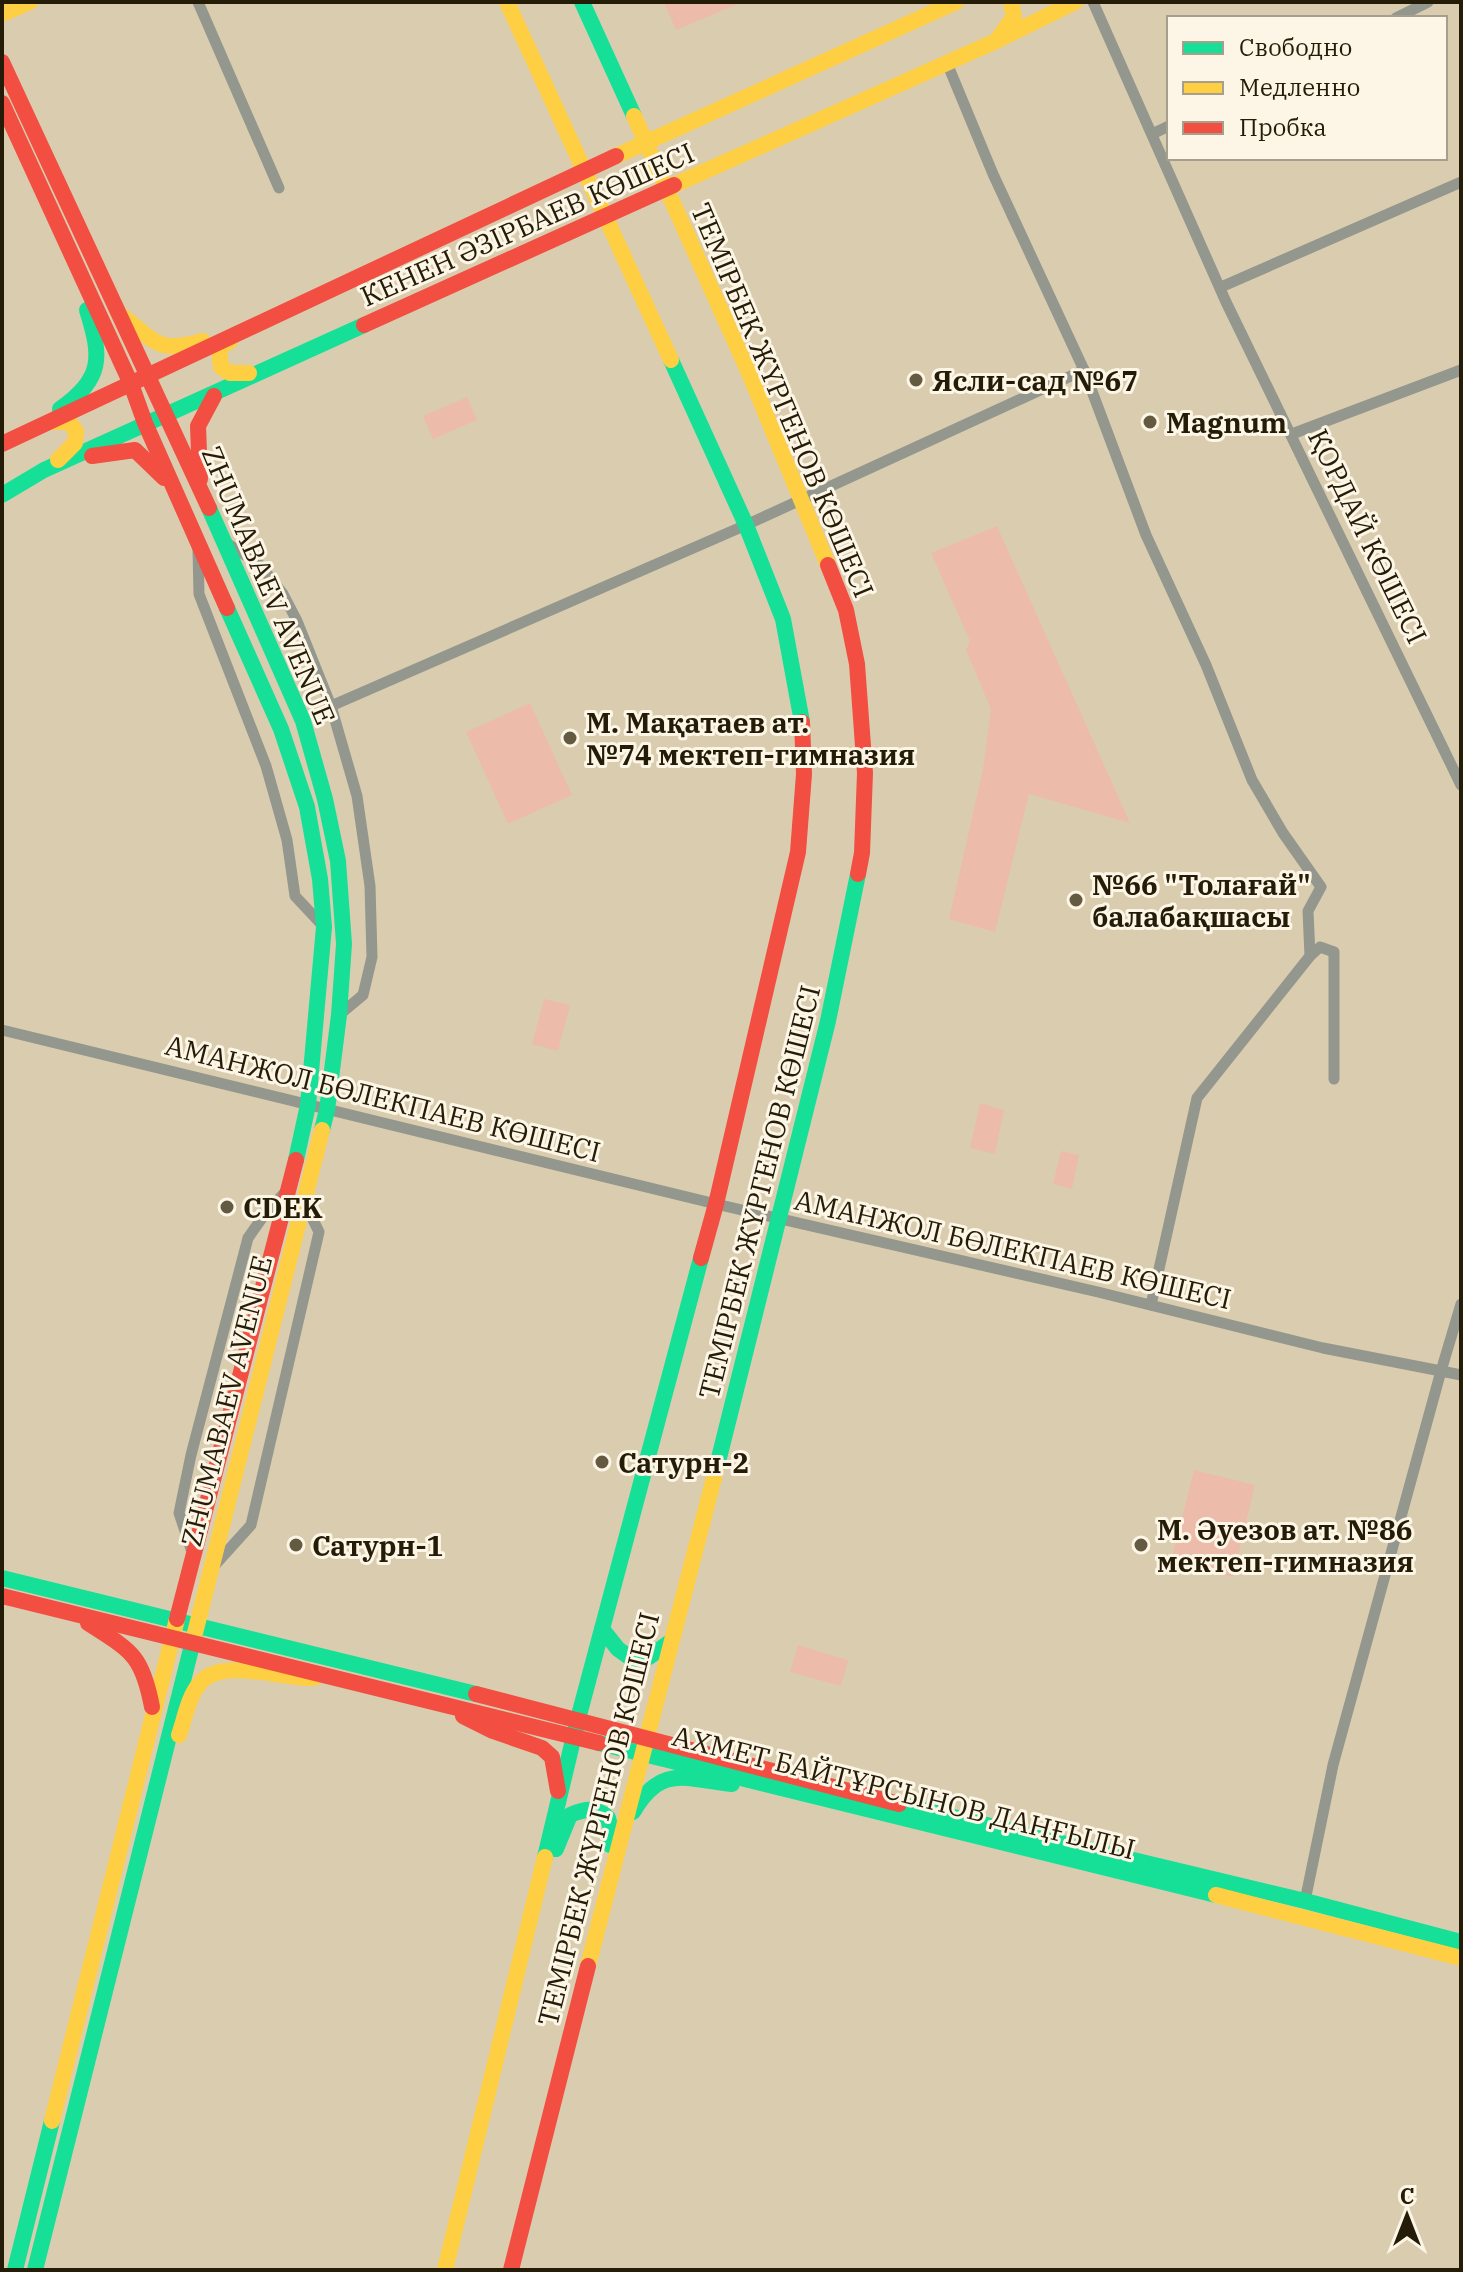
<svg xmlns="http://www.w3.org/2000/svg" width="1463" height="2272" font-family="'IBM Plex Serif',serif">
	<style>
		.green { fill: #ecbbaa }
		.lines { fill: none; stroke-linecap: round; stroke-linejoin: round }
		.street { stroke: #93978e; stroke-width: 11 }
		.fast { stroke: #16e098; stroke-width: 16 }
		.slow { stroke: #ffcf43; stroke-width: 16 }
		.jam { stroke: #f24e42; stroke-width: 16 }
		.poi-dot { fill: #645a42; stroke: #fdf6e6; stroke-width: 3 }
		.labels { text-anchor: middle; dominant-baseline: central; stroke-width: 6; stroke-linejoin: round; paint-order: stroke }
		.street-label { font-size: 28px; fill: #251c07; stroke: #fdf6e6 }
		.poi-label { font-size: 28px; font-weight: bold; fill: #251c07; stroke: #fdf6e6; text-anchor: start }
	</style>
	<rect width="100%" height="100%" fill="#dacdaf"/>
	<g class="green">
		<polygon points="664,2 742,2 676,30"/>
		<polygon points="467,397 477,420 433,439 423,416"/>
		<polygon points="997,526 1130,823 1029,794 995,932 949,919 983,769 991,709 966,650 970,641 931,553"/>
		<polygon points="530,703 572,795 508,824 466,732"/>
		<polygon points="544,999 570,1005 558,1051 532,1044"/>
		<polygon points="980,1103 1004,1110 995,1154 970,1148"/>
		<polygon points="1061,1151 1079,1155 1072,1189 1053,1184"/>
		<polygon points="1194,1470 1255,1485 1233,1577 1171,1562"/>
		<polygon points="798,1645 848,1660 841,1686 790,1672"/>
	</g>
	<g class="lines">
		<g class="street">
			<polyline points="198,2 279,188"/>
			<polyline points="1093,2 1226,302 1461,785"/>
			<polyline points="1396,18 1428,2"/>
			<polyline points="947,63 993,174 1084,370 1146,535 1206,665 1252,780 1283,833 1321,887 1308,911 1310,956"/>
			<polyline points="1152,134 1169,126"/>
			<polyline points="1221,287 1461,182"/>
			<polyline points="1292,434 1461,370"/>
			<polyline points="225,542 260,565 283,594 297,621 331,706 357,796 370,886 372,957 363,995 339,1015"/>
			<polyline points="198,550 199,594 266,766 287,840 295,896 324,927"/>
			<polyline points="331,706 746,525 1084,370"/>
			<polyline points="2,1030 716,1204 1098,1292 1323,1348 1441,1371 1333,1765 1305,1901"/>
			<polyline points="1461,1304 1441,1371 1461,1375"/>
			<polyline points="1151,1305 1197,1098 1310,956 1320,947 1334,952 1334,1079"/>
			<polyline points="192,1552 179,1513 191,1455 248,1238 262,1218 287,1190"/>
			<polyline points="214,1566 251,1525 319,1232 304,1201"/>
		</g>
		<g class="fast">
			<polyline points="582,2 634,116"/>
			<polyline points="671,360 746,525 783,619 802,722"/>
			<path d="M 60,409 C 103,378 102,358 87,310"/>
			<polyline points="2,495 44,470 364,325"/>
			<polyline points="209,508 303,721 325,799 338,861 344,944 339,1015 327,1110 322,1130"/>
			<polyline points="227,608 281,729 307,807 320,879 324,927 308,1105 296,1160"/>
			<polyline points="716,1470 828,1021 858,874"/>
			<polyline points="2,1578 476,1694"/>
			<polyline points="602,1629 618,1649 632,1659 649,1657 670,1642"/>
			<polyline points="599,1743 1216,1895"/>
			<polyline points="899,1804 1305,1901 1461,1942"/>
			<path d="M 633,1812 C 661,1764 685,1779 732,1784"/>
			<path d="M 556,1849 L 570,1815 C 584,1809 597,1806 608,1818 L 612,1834 L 610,1845"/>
			<polyline points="545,1857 578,1719 701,1258"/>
			<polyline points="15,2270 52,2121"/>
			<polyline points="35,2270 195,1633"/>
		</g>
		<g class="slow">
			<polyline points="507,2 671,360"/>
			<polyline points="2,14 30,2"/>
			<polyline points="999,37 1014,17 1011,2"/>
			<polyline points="634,116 749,373 828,565"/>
			<polyline points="616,156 956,2"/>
			<polyline points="674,185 996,41 1075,2"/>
			<path d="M 118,313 C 155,339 154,355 203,341"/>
			<polyline points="230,341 219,348 221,367 230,373 249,373"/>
			<polyline points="53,422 69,422 76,431 75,443 58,460"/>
			<polyline points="195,1633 322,1130"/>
			<path d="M 179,1735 C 185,1718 188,1697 200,1683 C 222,1657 283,1679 314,1678"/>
			<polyline points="1216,1895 1461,1958"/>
			<polyline points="588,1966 716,1470"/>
			<polyline points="52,2121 177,1619"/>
			<polyline points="445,2270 545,1857"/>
		</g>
		<g class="jam">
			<polyline points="2,62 209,508"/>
			<polyline points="2,103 131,384 145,423 227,608"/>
			<polyline points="364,325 674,185"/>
			<polyline points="2,444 616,156"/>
			<polyline points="92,456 135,450 164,478"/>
			<polyline points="200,479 198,426 214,396"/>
			<polyline points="828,565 846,610 857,664 865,773 862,853 858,874"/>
			<polyline points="701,1258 716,1204 798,852 804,774 802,722"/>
			<polyline points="2,1596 599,1743"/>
			<polyline points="177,1619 296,1160"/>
			<path d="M 88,1623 C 131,1651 142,1654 152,1707"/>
			<polyline points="476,1694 899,1804"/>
			<polyline points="463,1716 493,1731 542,1748 552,1757 558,1791"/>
			<polyline points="511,2270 588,1966"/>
		</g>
	</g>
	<g class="poi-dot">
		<circle cx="916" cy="380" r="8"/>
		<circle cx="1150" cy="422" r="8"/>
		<circle cx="570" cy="738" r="8"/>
		<circle cx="1076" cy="900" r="8"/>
		<circle cx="227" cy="1207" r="8"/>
		<circle cx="602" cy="1462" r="8"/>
		<circle cx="296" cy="1545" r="8"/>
		<circle cx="1141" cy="1545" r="8"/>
	</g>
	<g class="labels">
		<g class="street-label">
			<text transform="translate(527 224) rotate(-24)">КЕНЕН ӘЗІРБАЕВ КӨШЕСІ</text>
			<text transform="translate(783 400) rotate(67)">ТЕМІРБЕК ЖҮРГЕНОВ КӨШЕСІ</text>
			<text transform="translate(1368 536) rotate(64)">ҚОРДАЙ КӨШЕСІ</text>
			<text transform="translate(269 585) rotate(67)">ZHUMABAEV AVENUE</text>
			<text transform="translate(383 1098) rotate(14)">АМАНЖОЛ БӨЛЕКПАЕВ КӨШЕСІ</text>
			<text transform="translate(759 1192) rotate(-76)">ТЕМІРБЕК ЖҮРГЕНОВ КӨШЕСІ</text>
			<text transform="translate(1013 1249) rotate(13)">АМАНЖОЛ БӨЛЕКПАЕВ КӨШЕСІ</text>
			<text transform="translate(226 1401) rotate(-76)">ZHUMABAEV AVENUE</text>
			<text transform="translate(904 1792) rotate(14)">АХМЕТ БАЙТҰРСЫНОВ ДАҢҒЫЛЫ</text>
			<text transform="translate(598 1819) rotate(-76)">ТЕМІРБЕК ЖҮРГЕНОВ КӨШЕСІ</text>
		</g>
		<g class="poi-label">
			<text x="932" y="380">Ясли-сад №67</text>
			<text x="1166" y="422">Magnum</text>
			<text x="586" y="722">М. Мақатаев ат.<tspan x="586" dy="32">№74 мектеп-гимназия</tspan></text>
			<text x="1092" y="884">№66 "Толағай"<tspan x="1092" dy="32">балабақшасы</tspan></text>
			<text x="243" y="1207">CDEK</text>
			<text x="618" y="1462">Сатурн-2</text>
			<text x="1157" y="1529">М. Әуезов ат. №86<tspan x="1157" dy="32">мектеп-гимназия</tspan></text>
			<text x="312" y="1545">Сатурн-1</text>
		</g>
	</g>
	<rect width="1463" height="2272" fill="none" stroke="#251c07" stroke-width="8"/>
	<rect x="1167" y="16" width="280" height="144" fill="#fdf6e6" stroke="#a79f8d" stroke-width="2"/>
	<rect x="1183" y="42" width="40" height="12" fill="#16e098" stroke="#a79f8d" stroke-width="2"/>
	<text x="1239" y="56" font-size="24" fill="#251c07">Свободно</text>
	<rect x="1183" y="82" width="40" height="12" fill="#ffcf43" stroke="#a79f8d" stroke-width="2"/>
	<text x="1239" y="96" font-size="24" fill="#251c07">Медленно</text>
	<rect x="1183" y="122" width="40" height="12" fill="#f24e42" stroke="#a79f8d" stroke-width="2"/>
	<text x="1239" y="136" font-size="24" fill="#251c07">Пробка</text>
	<g transform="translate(1407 2216)" stroke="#fdf6e6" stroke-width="6" paint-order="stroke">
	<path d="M0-6L14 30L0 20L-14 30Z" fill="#251c07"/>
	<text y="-12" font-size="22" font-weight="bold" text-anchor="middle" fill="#251c07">С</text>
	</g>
</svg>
